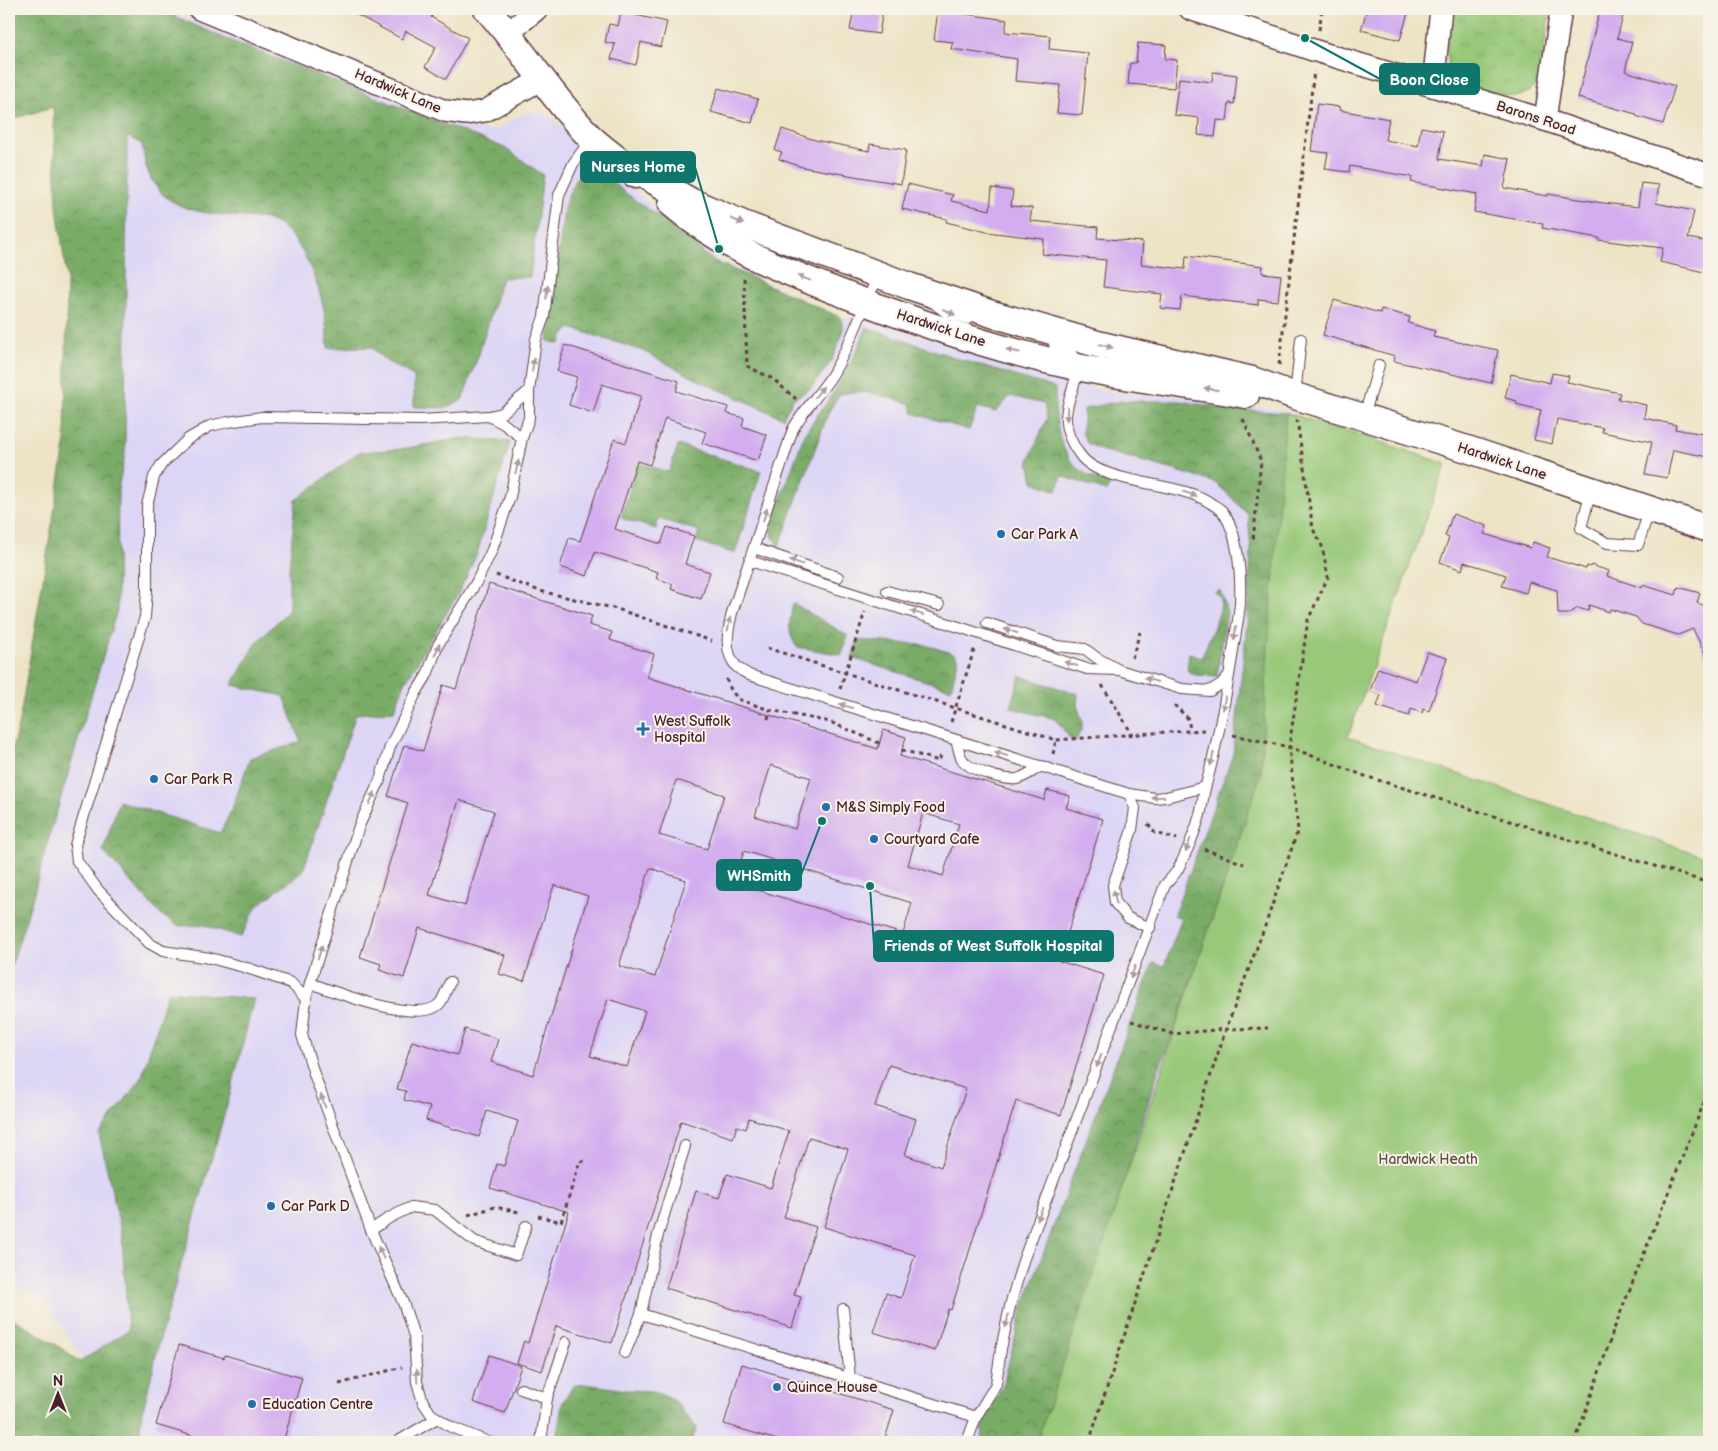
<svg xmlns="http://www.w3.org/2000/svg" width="1718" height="1451" font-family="'Balsamiq Sans',sans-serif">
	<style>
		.built { fill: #ddd5f6 }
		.grass { fill: url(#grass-tufts); stroke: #717452 }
		.forest { fill: url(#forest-crowns); stroke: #62664a }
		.park { fill: #98c878; stroke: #717452 }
		.building { fill: #d3adef; fill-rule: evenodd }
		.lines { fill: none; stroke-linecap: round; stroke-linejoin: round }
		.service-casing { stroke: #623d42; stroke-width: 12 }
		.minor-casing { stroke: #623d42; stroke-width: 24 }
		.tertiary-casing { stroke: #623d42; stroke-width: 29 }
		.path { stroke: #623d42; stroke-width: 3; stroke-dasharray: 4 4; stroke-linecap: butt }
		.service { stroke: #fff; stroke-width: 10 }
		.minor { stroke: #fff; stroke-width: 21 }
		.tertiary { stroke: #fff; stroke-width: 26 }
		.oneway { fill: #ae9aa0 }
		.poi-dot { fill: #1f6fb2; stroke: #f7f3e8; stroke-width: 2 }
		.labels { text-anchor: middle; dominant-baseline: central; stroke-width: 4; stroke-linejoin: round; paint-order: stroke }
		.street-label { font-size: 14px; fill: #4a1f2b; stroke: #f7f3e8 }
		.poi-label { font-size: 14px; fill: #4a1f2b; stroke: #f7f3e8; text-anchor: start }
		.park-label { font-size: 14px; fill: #615242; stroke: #f7f3e8 }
		.leader { fill: none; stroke: #0f766e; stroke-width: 2 }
		.callout-dot { fill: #0f766e; stroke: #f7f3e8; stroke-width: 2 }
		.callout { fill: #0f766e; stroke: #0f766e; stroke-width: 2 }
		.callout-label { font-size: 15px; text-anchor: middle; font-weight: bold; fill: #fff }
	</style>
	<defs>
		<pattern id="grass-tufts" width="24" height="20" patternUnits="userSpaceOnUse" patternTransform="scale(1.25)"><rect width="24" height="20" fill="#98c878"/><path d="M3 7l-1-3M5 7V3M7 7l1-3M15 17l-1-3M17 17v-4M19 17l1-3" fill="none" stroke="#84ab68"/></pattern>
		<pattern id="forest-crowns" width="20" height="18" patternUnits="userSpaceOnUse" patternTransform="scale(1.25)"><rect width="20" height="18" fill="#7aac68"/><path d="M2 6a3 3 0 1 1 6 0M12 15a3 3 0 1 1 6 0" fill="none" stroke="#668b56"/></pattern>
	</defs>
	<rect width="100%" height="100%" fill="#f7f3e8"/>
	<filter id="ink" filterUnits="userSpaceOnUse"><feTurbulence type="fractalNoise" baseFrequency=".02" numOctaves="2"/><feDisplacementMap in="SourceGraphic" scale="10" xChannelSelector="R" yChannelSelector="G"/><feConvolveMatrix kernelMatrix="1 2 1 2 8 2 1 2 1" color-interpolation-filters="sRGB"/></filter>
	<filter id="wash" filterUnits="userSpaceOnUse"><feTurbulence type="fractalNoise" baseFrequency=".0096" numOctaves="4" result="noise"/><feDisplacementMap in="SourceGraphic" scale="20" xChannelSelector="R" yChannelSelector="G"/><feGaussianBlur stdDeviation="1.12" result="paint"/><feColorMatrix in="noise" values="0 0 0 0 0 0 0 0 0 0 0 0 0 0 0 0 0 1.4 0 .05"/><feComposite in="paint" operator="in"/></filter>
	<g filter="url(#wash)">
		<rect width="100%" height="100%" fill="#ede4c6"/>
		<polygon class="built" points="45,9 163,9 284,57 474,128 489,131 503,126 515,118 530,112 544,113 555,120 602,164 718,260 840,317 872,320 1059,379 1106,391 1218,400 1291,412 1281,521 1247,813 1037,1442 9,1442 9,1401 102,1390 44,1299 9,1282 9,776 31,683 68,436 69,280"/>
		<path class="grass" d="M 1451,9 L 1550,9 L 1539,83 C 1533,88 1527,94 1519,96 C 1508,98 1466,87 1457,79 C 1454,76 1451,70 1449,66 C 1443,48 1448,27 1451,9 Z"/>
		<g class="forest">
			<path d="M 9,9 L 158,9 L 229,40 L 505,148 L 543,175 L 530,277 L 502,278 L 479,354 L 462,400 L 446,408 L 414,407 L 414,376 L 386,361 L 371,347 L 328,348 C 327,334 326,319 323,305 C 317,281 303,243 282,227 C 277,223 271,221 265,219 C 208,212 149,220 142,144 L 127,136 L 125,454 L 118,490 L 117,610 L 45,851 L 33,897 L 9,973 L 9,763 L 20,717 L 65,446 L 67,279 L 57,208 L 53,107 L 9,120 Z"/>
			<path d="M 588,163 L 636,201 L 675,227 L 706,255 L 714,261 L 840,317 L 843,328 L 842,335 L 831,362 L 810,389 L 793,399 L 783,418 L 700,381 L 643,351 L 571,328 L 564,334 L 560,344 L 548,341 L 564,208 C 569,191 576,176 588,163 Z"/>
			<path d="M 867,327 L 959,359 L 1055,388 C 1055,420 1057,458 1089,476 C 1096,479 1104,481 1111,484 L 1106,491 L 1062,476 L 1057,491 L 1033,482 L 1029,460 L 1047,418 L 1044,404 L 1010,396 L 996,412 L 978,407 L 969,430 L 913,413 L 911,404 C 885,397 867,388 840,394 L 829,411 L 779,547 C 770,535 771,530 774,517 L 805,433 L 836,389 L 855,354 Z"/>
			<polygon points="1121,401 1180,401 1228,409 1286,413 1354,433 1446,464 1268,650 1261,774 1173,1034 1159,1068 1105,1242 1037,1442 982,1442 983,1424 1003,1385 1023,1307 1153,963 1164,966 1182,918 1174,915 1233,754 1247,623 1251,550 1248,515 1229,495 1216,483 1174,470 1101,450 1087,443 1082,433 1084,409"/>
			<polygon points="462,438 510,442 477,554 458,594 405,683 394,711 356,714 303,871 257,906 241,937 204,925 178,926 160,914 103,851 119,801 220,833 232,809 250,758 301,742 284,696 232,685 257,642 289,610 289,568 296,500 359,452 402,449"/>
			<polygon points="678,445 761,471 735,554 696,541 699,531 659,519 656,529 621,518 638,463 669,472"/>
			<polygon points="1220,590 1227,612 1217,676 1195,675 1187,670 1189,653 1202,657 1220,611 1221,598 1214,592"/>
			<path d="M 793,603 L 848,636 L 842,655 L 797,647 C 786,631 790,621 793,603 Z"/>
			<polygon points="858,640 925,645 955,654 958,660 951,689 852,658"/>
			<polygon points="1020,676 1078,694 1077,705 1082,720 1082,729 1074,743 1055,719 1011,708"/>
			<polygon points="168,991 254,999 231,1091 162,1331 140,1423 142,1442 9,1442 9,1312 11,1317 55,1344 80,1362 128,1330 122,1236 99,1134 141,1079"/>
			<polygon points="585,1384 627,1390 653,1391 673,1400 697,1428 691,1442 580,1442 557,1434 562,1404 573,1386"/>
		</g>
		<polygon class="park" points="1286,413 1354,433 1446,464 1348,737 1709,858 1709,1442 1037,1442 1261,774 1268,650"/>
		<g id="blocks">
			<g class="building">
				<polygon points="346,9 436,9 431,17 468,38 446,79 425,67 436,47 406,31 402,39"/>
				<polygon points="854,9 883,9 879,34 850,30"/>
				<polygon points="1367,9 1394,9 1408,13 1400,40 1361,30"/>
				<polygon points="1600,9 1625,9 1617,38 1632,42 1625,71 1675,86 1663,124 1636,116 1636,114 1578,98"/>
				<polygon points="938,10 1007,20 1005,32 1050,36 1049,49 1088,53 1082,115 1057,113 1060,85 1015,81 1017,59 951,49 953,42 934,40"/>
				<polygon points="621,12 667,22 661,47 641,42 636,65 611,59 615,44 605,42 609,24 618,26"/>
				<polygon points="1138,43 1166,45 1165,59 1177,60 1174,88 1128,84 1130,63 1136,63"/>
				<polygon points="1213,72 1237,75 1234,104 1229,103 1227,121 1217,120 1215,137 1198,135 1199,118 1174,115 1179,78 1212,82"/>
				<polygon points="718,88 758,99 752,123 711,112"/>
				<polygon points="1317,104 1340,107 1339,110 1389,119 1385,140 1418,146 1421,127 1443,131 1439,159 1483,166 1485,154 1510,159 1504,188 1547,196 1548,194 1603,203 1638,207 1641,183 1659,185 1656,203 1694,211 1688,238 1709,242 1704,272 1660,262 1663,248 1599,240 1599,238 1542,228 1543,224 1474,212 1477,194 1411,182 1412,177 1350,166 1349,172 1325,169 1328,153 1311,151"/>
				<polygon points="782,129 815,140 869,151 870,144 906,150 901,184 802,167 779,159 782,152 775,150"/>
				<polygon points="908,184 953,195 951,201 990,210 992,188 1013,191 1011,206 1032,208 1030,221 1098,227 1097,238 1143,242 1141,264 1185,269 1186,256 1263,266 1262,273 1281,275 1278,301 1258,299 1258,305 1182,296 1180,310 1160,308 1162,294 1103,287 1106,260 1042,254 1044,239 987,232 946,222 947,219 902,209"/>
				<polygon points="1334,300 1380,313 1381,309 1410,317 1408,323 1435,331 1433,337 1498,350 1491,383 1394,361 1395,356 1323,335"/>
				<polygon points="565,345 679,381 676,391 728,407 726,413 744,418 742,426 767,435 758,461 702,443 706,432 665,418 650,465 637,461 615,529 661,544 667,527 694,536 685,564 710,572 701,599 671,589 673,584 656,578 658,572 595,552 587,576 560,567 569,538 580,541 614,439 626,443 641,396 602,384 593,413 569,405 577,377 557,371"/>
				<polygon points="1552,373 1569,376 1567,382 1620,393 1618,399 1646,405 1644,418 1676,425 1675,429 1709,435 1709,457 1673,450 1667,478 1645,474 1652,442 1602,432 1603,428 1557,419 1552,444 1534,440 1541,410 1516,404 1517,401 1505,398 1511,374 1550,383"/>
				<polygon points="1453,514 1487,526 1484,534 1531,548 1533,542 1550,548 1547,557 1586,569 1587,566 1590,567 1591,565 1609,571 1607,576 1642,588 1642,585 1676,595 1678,587 1700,593 1697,603 1709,607 1709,662 1693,629 1678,635 1642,624 1636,617 1610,609 1609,612 1589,605 1588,611 1578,608 1568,614 1558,614 1557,590 1529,582 1526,593 1502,586 1506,575 1464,562 1462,570 1440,562 1449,538 1445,536"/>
				<path d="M 489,584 L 592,616 L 589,625 L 612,632 L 610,640 L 654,654 L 647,677 L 878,749 L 883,730 L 906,737 L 900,756 L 1044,800 L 1047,790 L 1070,796 L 1066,808 L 1103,819 L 1059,961 L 1104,975 L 1061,1115 L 1016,1101 L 951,1310 L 948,1309 L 935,1351 L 873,1332 L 886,1293 L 901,1298 L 915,1255 L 824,1227 L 848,1149 L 809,1137 L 784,1217 L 816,1227 L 794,1295 L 801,1297 L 792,1328 L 666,1288 L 696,1191 L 719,1198 L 727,1174 L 771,1188 L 789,1131 L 749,1118 L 746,1129 L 737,1126 L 733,1138 L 681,1121 L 612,1343 L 556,1326 L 542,1371 L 517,1363 L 524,1341 L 528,1343 L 569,1212 L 490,1188 L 497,1164 L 504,1166 L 518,1121 L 487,1111 L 479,1137 L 426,1120 L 430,1107 L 404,1100 L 406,1091 L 397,1089 L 412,1041 L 457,1055 L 465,1029 L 498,1039 L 491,1062 L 533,1075 L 588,896 L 554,885 L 524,981 L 499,974 L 505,955 L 419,928 L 404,978 L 379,970 L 381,964 L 360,957 L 408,803 L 388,796 L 404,745 L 423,751 L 443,685 L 456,689 ZM 771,765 L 811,778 L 795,829 L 755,816 ZM 676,780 L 724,795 L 707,849 L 659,835 ZM 459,800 L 494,811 L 465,906 L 429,895 ZM 923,813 L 959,824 L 943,876 L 908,865 ZM 744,851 L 912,903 L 903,934 L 734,883 ZM 650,868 L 686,880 L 655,977 L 619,966 ZM 608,999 L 645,1011 L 627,1067 L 590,1056 ZM 889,1065 L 966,1089 L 941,1167 L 905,1155 L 916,1119 L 875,1106 Z"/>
				<polygon points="1427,652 1447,658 1429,711 1423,709 1422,713 1411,709 1409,716 1377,706 1381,695 1370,691 1378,668 1416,681"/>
				<polygon points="179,1345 224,1358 225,1355 302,1378 283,1442 199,1442 200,1438 156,1425"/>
				<polygon points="489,1355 521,1366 505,1413 473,1402"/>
				<polygon points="742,1364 894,1410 884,1442 784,1442 724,1424"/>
			</g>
		</g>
	</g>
	<g filter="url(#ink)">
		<use href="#blocks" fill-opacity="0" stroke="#623d42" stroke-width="1"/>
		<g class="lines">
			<g class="service-casing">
				<g id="service">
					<path d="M 883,278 L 875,283 C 860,314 850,346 832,375 C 820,394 804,409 793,429 L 732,613 C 728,630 723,651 736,666 C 739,670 745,672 749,675 L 1129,794 L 1155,798 L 1166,797 L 1205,787"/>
					<polyline points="936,305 947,313 968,319"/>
					<polyline points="1295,395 1301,339"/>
					<polyline points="489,416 504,424 522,438"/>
					<polyline points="1364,416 1379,365"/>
					<polyline points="1591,491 1581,528 1607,543 1638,545 1649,511"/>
					<polyline points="754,548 838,577"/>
					<polyline points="750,561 959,627 1087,669 1119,670"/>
					<polyline points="887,591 939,605"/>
					<polyline points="987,623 1057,646 1085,649 1097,658 1119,670 1182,689 1210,691 1221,684 1229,675"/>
					<path d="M 956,740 C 958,746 959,754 962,759 C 968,770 1005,781 1017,779 C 1025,777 1034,770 1042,766"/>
					<polyline points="1129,794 1135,808 1132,830 1113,885 1115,903 1128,918 1150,928"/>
					<path d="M 310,983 C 335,992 421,1026 440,1003 C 444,998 447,988 450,982"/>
					<polyline points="306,999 291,983 247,968 210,958 163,951 149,943 98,890 77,861 75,845 145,617 147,591 147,506 154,477 161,465 188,439 210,426 228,422 262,417 420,420 489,416 502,413 529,391"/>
					<polyline points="371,1230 389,1218 411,1207 435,1210 474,1241 516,1255 526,1226"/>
					<polyline points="843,1309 850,1378"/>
					<polyline points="641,1314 976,1417"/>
					<polyline points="625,1353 641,1314 658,1235 685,1146"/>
					<polyline points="521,1389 547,1398"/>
					<polyline points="397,1442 437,1418"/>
					<polyline points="488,1442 451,1427 431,1414 423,1402 417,1382 414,1336 404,1305 371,1230 314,1074 302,1035 306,999 310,983 359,826 380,780 390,747 416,693 427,675 438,645 477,581 492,550 510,497 522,438 529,418 529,391 536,339 544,317 559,195 573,164 591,139"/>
					<polyline points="541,1442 547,1398 566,1342"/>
					<path d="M 967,1442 L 976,1417 L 996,1384 L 1001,1349 L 1011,1302 L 1023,1261 L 1165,885 C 1170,879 1176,874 1179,867 C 1187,852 1197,827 1201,811 C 1203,802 1203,793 1206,785 C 1218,741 1226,696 1233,651 C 1235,635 1239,619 1240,603 C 1241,576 1239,533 1222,511 C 1219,508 1213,505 1209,502 C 1177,481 1101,485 1080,455 C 1072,444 1065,430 1066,417 C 1067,387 1097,358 1054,345"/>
				</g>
			</g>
			<g class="minor-casing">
				<g id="minor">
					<polyline points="199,9 445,111 466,114 485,111 542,79"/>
					<polyline points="1190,9 1316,51 1545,120 1709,175"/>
					<polyline points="508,33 537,9"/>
					<polyline points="1433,86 1441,9"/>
					<polyline points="1545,120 1561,9"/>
				</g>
			</g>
			<g class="tertiary-casing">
				<g id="tertiary">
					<path d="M 487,9 C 523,50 552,98 591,138 C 605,151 622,162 636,175"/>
					<polyline points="624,164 692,202 743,224 909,286 992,314 1101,345 1252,380 1295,396 1467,449 1709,529"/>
					<path d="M 672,204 C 718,244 772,266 828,288 C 907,319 995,350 1077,367 C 1133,379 1190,385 1246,395"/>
				</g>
			</g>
			<g class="path">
				<polyline points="1319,30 1322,9"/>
				<polyline points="744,278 747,366 773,379 796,399"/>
				<polyline points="1279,365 1314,71"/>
				<polyline points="1243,419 1261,461 1253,541"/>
				<polyline points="496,575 540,591 617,609 712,641"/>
				<polyline points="767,648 1056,740 1153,733 1204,730"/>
				<polyline points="1132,658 1140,632"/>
				<polyline points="726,679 732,692 740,700 770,710 830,722 879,743"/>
				<polyline points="1102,685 1132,734"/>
				<polyline points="840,689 865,612"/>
				<polyline points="1174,705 1187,717 1191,731"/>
				<polyline points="768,719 770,710"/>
				<polyline points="951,722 975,647"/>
				<polyline points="1233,735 1289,747 1365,776 1709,883"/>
				<polyline points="902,750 939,761 942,752"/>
				<polyline points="1053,754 1056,740"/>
				<polyline points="1148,824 1155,833 1177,839"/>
				<polyline points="1204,849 1244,864"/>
				<polyline points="1131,1021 1173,1034 1226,1029 1268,1028"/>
				<polyline points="468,1215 495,1207 519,1212"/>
				<polyline points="538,1216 561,1222 580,1161 585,1162"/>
				<polyline points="339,1384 402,1367"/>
				<polyline points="1089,1442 1226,1029 1265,926 1298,830 1289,747 1308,620 1328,577 1322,546 1313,529 1297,420"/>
				<polyline points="1575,1442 1614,1329 1709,1090"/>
			</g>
			<use href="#service" class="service"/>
			<use href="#minor" class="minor"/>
			<use href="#tertiary" class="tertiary"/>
		</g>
		<defs><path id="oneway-solid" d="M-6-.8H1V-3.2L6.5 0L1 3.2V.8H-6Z" transform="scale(1.25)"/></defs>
		<g class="oneway">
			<use href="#oneway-solid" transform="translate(737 221) rotate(23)"/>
			<use href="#oneway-solid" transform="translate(804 278) rotate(-158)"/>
			<use href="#oneway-solid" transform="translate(547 292) rotate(-83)"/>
			<use href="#oneway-solid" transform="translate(949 312) rotate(25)"/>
			<use href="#oneway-solid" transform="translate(1106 346) rotate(14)"/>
			<use href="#oneway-solid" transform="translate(1013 351) rotate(-166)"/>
			<use href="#oneway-solid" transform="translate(533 365) rotate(-83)"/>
			<use href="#oneway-solid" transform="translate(1211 389) rotate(-171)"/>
			<use href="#oneway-solid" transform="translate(819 392) rotate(-52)"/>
			<use href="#oneway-solid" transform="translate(1067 414) rotate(93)"/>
			<use href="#oneway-solid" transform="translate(517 467) rotate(-77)"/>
			<use href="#oneway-solid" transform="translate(1190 494) rotate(19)"/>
			<use href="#oneway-solid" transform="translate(765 515) rotate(-72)"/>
			<use href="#oneway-solid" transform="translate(796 562) rotate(-161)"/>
			<use href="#oneway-solid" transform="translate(917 613) rotate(-162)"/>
			<use href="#oneway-solid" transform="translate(729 624) rotate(-78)"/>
			<use href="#oneway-solid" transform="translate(1011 631) rotate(-162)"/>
			<use href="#oneway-solid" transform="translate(1235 633) rotate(98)"/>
			<use href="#oneway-solid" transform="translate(437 650) rotate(-67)"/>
			<use href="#oneway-solid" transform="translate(1071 664) rotate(-162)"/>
			<use href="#oneway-solid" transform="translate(1151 680) rotate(-163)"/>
			<use href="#oneway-solid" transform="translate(1224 703) rotate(100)"/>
			<use href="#oneway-solid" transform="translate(846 706) rotate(-163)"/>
			<use href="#oneway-solid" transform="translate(1001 754) rotate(-163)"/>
			<use href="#oneway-solid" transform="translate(1212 759) rotate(104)"/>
			<use href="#oneway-solid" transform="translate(1158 797) rotate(179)"/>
			<use href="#oneway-solid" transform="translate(372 798) rotate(-66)"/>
			<use href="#oneway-solid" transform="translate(1188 845) rotate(111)"/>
			<use href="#oneway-solid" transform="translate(1115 897) rotate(-102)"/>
			<use href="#oneway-solid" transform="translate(320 952) rotate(-73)"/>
			<use href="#oneway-solid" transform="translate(1133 972) rotate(110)"/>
			<use href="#oneway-solid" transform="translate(1099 1061) rotate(111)"/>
			<use href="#oneway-solid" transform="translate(323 1101) rotate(-110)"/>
			<use href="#oneway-solid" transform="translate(1040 1214) rotate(111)"/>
			<use href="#oneway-solid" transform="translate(381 1253) rotate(-114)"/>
			<use href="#oneway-solid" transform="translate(1007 1321) rotate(102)"/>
			<use href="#oneway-solid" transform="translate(417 1376) rotate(-93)"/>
		</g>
	</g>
	<g class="poi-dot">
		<circle cx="1001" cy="534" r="5"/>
		<path d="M640.5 721.5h5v5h5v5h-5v5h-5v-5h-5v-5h5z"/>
		<circle cx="154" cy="779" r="5"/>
		<circle cx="826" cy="807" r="5"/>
		<circle cx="874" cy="839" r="5"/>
		<circle cx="271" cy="1206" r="5"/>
		<circle cx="777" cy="1387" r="5"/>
		<circle cx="252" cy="1404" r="5"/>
	</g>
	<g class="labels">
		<g class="street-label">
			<text transform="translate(398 91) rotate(23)">Hardwick Lane</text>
			<text transform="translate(1536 118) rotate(18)">Barons Road</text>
			<text transform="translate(941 328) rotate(18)">Hardwick Lane</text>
			<text transform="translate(1502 461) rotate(18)">Hardwick Lane</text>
		</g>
		<g class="poi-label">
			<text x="1011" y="534">Car Park A</text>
			<text x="654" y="721">West Suffolk<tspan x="654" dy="16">Hospital</tspan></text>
			<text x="164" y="779">Car Park R</text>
			<text x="836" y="807">M&amp;S Simply Food</text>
			<text x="884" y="839">Courtyard Cafe</text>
			<text x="281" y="1206">Car Park D</text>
			<text x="787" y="1387">Quince House</text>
			<text x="262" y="1404">Education Centre</text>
		</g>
		<g class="park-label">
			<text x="1428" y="1159">Hardwick Heath</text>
		</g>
	</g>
	<path class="leader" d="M1305 38L1380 79M719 249L695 167M822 821L801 875M870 886L874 946"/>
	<g class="callout-dot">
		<circle cx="1305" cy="38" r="5"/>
		<circle cx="719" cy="249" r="5"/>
		<circle cx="822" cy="821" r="5"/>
		<circle cx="870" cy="886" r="5"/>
	</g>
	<g class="callout">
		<rect x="1380" y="64" width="99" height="30" rx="5"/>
		<rect x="581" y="152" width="114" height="30" rx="5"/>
		<rect x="717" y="860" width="84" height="30" rx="5"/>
		<rect x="874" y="931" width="239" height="30" rx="5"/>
	</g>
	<g class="callout-label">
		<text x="1429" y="85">Boon Close</text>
		<text x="638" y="172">Nurses Home</text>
		<text x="759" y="881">WHSmith</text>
		<text x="993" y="951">Friends of West Suffolk Hospital</text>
	</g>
	<rect width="1718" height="1451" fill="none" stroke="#f7f3e8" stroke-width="30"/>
	<g transform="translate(58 1394)" stroke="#f7f3e8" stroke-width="4" paint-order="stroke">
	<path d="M0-4L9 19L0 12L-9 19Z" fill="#4a1f2b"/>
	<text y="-8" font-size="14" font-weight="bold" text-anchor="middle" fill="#4a1f2b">N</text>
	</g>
</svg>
